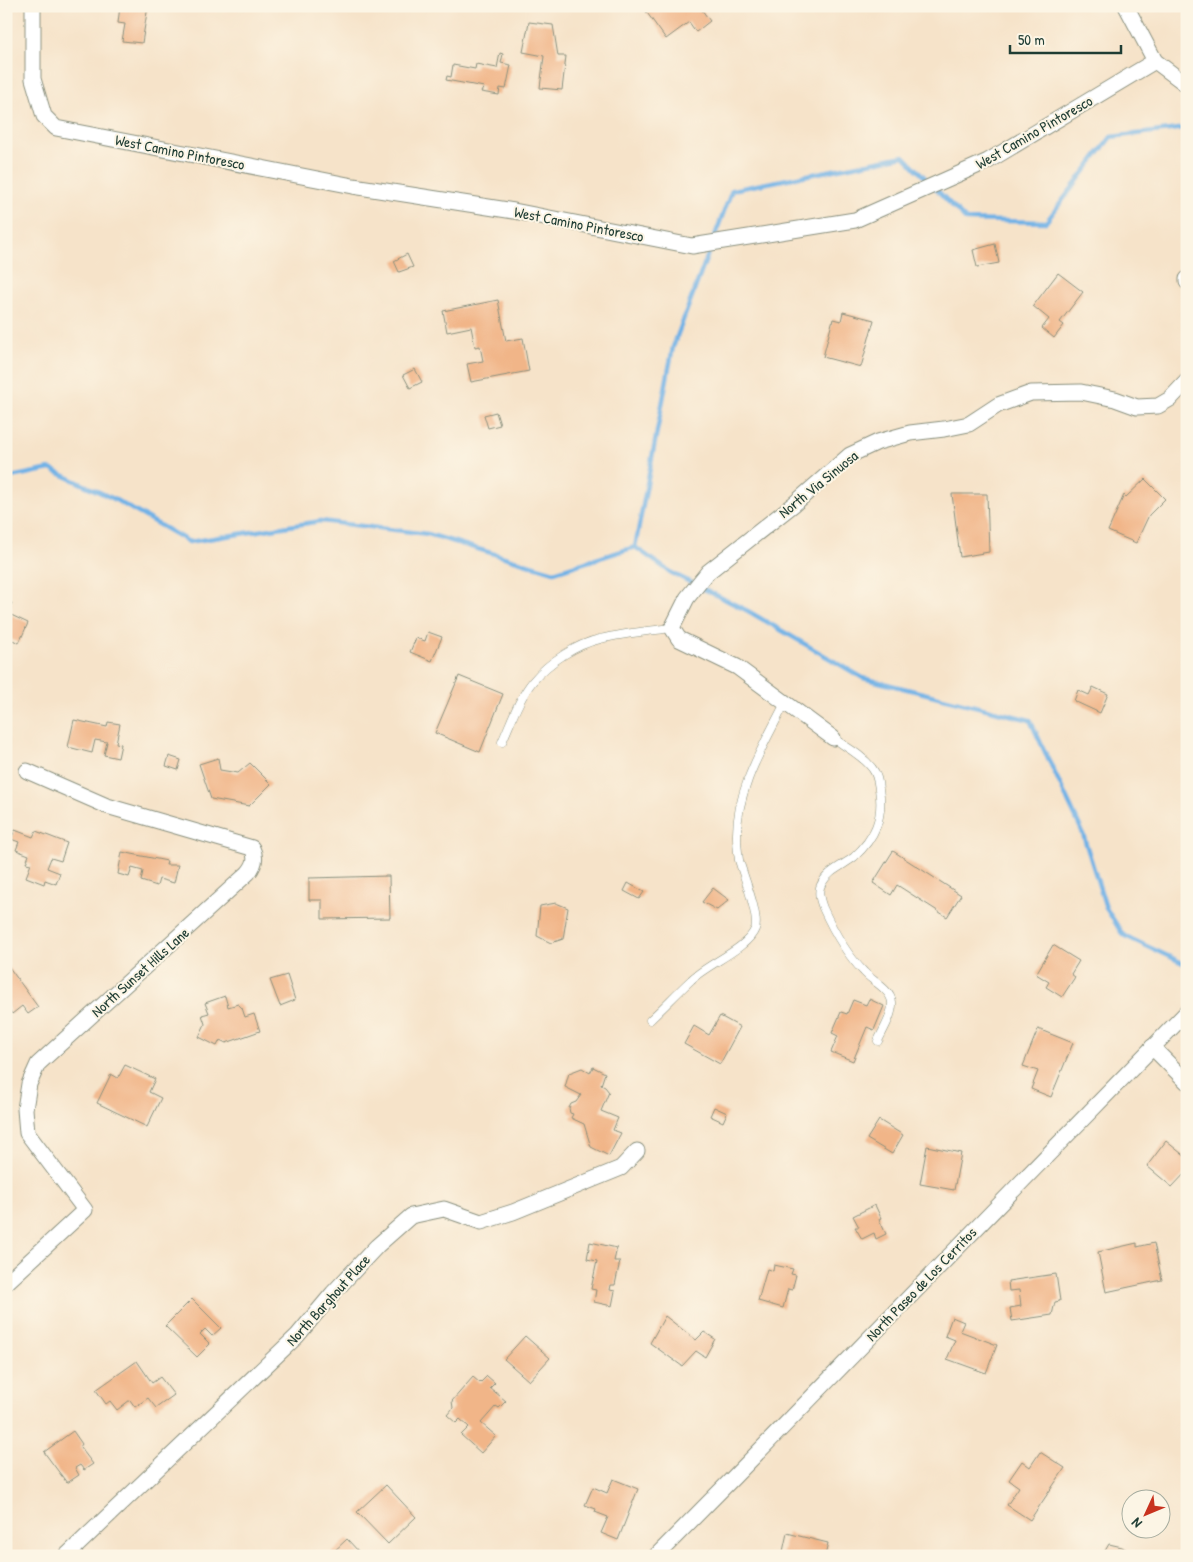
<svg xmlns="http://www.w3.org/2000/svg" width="1193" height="1562" font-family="'Patrick Hand',sans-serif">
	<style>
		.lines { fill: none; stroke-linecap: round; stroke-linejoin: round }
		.stream { stroke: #72b2e6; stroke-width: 4.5 }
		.building { fill: #f1b588 }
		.service-casing { stroke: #8a907e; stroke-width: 9 }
		.minor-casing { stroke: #8a907e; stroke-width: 17 }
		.service { stroke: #fff; stroke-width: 8 }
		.minor { stroke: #fff; stroke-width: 15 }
		.labels { text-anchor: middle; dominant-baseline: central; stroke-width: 4; stroke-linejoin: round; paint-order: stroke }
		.street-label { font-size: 15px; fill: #1f3d34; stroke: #fcf5e5 }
	</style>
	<rect width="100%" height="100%" fill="#fcf5e5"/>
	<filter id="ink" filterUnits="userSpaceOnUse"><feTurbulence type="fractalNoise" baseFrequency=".02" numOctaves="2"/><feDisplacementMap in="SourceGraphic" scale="10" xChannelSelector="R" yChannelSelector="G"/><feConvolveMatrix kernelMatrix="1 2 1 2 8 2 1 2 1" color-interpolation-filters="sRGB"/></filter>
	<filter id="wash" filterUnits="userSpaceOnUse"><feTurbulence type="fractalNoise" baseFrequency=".0096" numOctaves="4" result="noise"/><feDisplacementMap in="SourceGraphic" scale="20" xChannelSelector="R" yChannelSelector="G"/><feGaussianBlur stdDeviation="1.12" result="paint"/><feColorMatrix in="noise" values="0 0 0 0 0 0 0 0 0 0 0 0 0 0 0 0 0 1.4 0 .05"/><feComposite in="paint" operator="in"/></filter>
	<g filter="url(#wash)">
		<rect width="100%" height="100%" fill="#f6e3c9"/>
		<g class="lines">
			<g class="stream">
				<polyline points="714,238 732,190 904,156 966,220 1046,222 1111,137 1187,128"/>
				<polyline points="6,478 50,469 114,499 189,542 321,521 428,534 554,572 635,547 670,572 748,611 863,678 1030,720 1082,831 1106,908 1123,935 1187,965"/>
				<polyline points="635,547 673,347 711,246"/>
			</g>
		</g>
		<g id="blocks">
			<g class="building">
				<polygon points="120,6 148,6 142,43 122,41 125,24 118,23"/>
				<polygon points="651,6 699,6 710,21 696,32 689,22 666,39 645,10"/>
				<polygon points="529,22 553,25 558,56 566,56 562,90 540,88 544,56 523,52"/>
				<polygon points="500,53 503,54 501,63 511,65 506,89 500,88 499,95 481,92 484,87 446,80 447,76 451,77 453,65 475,69 476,64 497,68"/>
				<polygon points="995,244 999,263 977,267 973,250"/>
				<polygon points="407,254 413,267 399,272 394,261"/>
				<polygon points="1058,273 1083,292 1060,322 1064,325 1054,338 1042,328 1049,319 1033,306"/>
				<polygon points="498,300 506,341 523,338 529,371 471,382 467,364 483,361 480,346 475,347 471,327 447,332 443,311"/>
				<polygon points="843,312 874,320 861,367 823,357 833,319 841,321"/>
				<polygon points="415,369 422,382 410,388 403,375"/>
				<polygon points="496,412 500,425 488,428 484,415"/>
				<polygon points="1145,479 1165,499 1149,515 1136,543 1108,531 1124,495 1126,497"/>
				<polygon points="952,494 987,494 989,552 960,557"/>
				<polygon points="6,601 12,603 7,613 28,623 19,643 6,637"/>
				<polygon points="428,632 442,637 432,661 410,652 416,638 425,641"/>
				<polygon points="459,676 503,694 480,752 435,733"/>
				<polygon points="1093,687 1108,694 1100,713 1074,701 1078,690 1089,695"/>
				<polygon points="74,720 107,727 108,722 120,724 116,743 121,744 118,758 104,755 107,742 95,740 92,753 68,747"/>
				<polygon points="169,756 181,760 178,770 166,766"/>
				<polygon points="218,758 220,770 238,773 250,763 271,784 249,806 211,799 199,764"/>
				<polygon points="15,830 33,837 36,831 67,843 61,861 51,858 47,868 60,873 56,884 45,880 44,884 26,877 31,864 26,863 29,855 16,850 19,842 11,839"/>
				<polygon points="893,851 961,895 947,917 897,885 891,895 873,883"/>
				<polygon points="122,852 167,861 166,865 178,865 174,883 159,879 157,886 141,881 143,871 132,868 129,877 118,874"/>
				<polygon points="389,876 390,918 322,919 322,900 309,900 309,878"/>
				<polygon points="628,883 644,892 639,899 624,891"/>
				<polygon points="713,888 729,900 717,910 702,902"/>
				<polygon points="556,903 568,908 563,939 551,943 537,936 540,906"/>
				<polygon points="1053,945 1079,961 1071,974 1075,977 1062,997 1046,987 1049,982 1036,974"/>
				<polygon points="6,963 38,1007 28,1014 22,1006 12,1014 6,1005"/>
				<polygon points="287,975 295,1000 280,1006 270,980"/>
				<polygon points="225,996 228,1007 238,1004 242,1008 245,1017 254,1014 260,1031 226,1043 220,1040 217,1046 199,1037 205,1024 202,1015 209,1013 205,1003"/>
				<polygon points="869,999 884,1006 874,1030 867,1027 853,1061 831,1052 838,1036 832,1033 841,1012 847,1014 853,1000 866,1005"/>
				<polygon points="720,1016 740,1027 720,1064 684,1044 694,1026 709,1035"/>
				<polygon points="1038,1029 1073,1043 1051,1097 1031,1089 1038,1071 1023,1066"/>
				<polygon points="125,1065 155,1079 149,1092 161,1098 147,1127 97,1103 111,1074 118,1078"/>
				<polygon points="593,1067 605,1073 601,1085 605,1087 609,1092 601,1111 618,1118 613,1130 621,1133 609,1156 591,1147 584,1124 571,1118 573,1114 570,1113 569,1108 571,1104 576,1102 581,1095 565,1087 569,1073 582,1068 590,1073"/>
				<polygon points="714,1107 727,1113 723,1122 710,1116"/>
				<polygon points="879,1120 903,1135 892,1154 867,1139"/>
				<polygon points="1166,1141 1187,1158 1187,1171 1172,1187 1147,1166"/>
				<polygon points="927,1146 961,1153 954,1190 920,1184"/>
				<polygon points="875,1205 881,1218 879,1219 886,1234 876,1239 874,1233 862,1239 855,1227 859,1227 853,1216"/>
				<polygon points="590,1242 617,1248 614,1261 620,1261 615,1285 611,1285 610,1290 615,1291 612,1306 594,1302 596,1290 591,1289 597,1261 587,1259"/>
				<polygon points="1137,1243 1137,1247 1154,1243 1162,1280 1106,1292 1098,1252"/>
				<polygon points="774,1265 793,1269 791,1274 796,1275 792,1290 788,1289 783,1308 758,1301 767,1269 773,1271"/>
				<polygon points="1056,1274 1060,1301 1055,1302 1052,1315 1012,1321 1010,1308 1021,1306 1019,1290 1009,1291 1008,1281"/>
				<polygon points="192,1299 221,1328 212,1336 205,1329 200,1334 210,1344 197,1357 165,1326"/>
				<polygon points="665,1316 696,1340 704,1332 715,1339 705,1357 696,1351 682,1366 650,1343"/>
				<polygon points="952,1317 964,1322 960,1331 997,1345 986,1373 947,1359 955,1340 945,1336"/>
				<polygon points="525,1336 550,1358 529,1381 504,1359"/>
				<polygon points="137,1361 152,1383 160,1377 174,1395 156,1408 148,1398 135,1407 130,1400 117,1410 110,1401 106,1404 96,1390"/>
				<polygon points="487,1376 495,1383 490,1388 506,1401 499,1408 496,1406 481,1423 496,1436 481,1453 461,1435 469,1427 460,1419 456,1423 447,1415 453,1408 452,1401 473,1377 480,1383"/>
				<polygon points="73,1431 82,1444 80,1447 93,1464 84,1470 80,1465 75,1468 79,1475 67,1483 44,1452"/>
				<polygon points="1040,1452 1065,1468 1030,1520 1007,1505 1019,1487 1009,1480 1022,1461 1030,1467"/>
				<polygon points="613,1479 638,1489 618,1540 601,1533 608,1517 595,1512 596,1509 585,1505 593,1487 607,1493"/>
				<polygon points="386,1485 416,1517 388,1544 357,1512"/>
				<polygon points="787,1533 828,1543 825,1556 782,1556"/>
				<polygon points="347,1539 360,1553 356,1556 329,1556"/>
				<polygon points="1109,1544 1122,1547 1132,1553 1130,1556 1102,1556"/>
			</g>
		</g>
	</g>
	<g filter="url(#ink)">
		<use href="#blocks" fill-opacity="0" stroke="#8a907e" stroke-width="1"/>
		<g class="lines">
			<g class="service-casing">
				<g id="service">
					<path d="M 833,738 C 846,747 862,755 872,768 C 877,774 878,781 879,789 C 884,817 875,838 854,857 C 844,865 828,871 822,883 C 817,891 820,900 823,908 C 833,930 847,955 864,972 C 872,981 890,989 892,1002 C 893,1015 883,1030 878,1041"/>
					<path d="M 502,742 C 511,722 519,698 533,681 C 549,662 577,644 600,639 C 624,633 649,631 672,628"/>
					<path d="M 650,1020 C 664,1007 677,993 691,980 C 707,964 747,949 755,929 C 760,916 743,875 739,860 C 738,853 737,844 737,837 C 736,789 764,745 785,703"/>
				</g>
			</g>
			<g class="minor-casing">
				<g id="minor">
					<polyline points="33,6 33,79 44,116 56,128 353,186 514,211 692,246 855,220 988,161 1155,61"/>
					<polyline points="1126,6 1155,61 1187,85"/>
					<polyline points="1187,279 1187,282"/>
					<polyline points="833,738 737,667 679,639 672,628 687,598 708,572 794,504 850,455 878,442 910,433 944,429 969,424 998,405 1031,393 1081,392 1115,399 1137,407 1158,406 1170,399 1187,381"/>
					<polyline points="1152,1047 1187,1082"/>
					<path d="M 6,1283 L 85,1210 L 27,1133 L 25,1109 L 29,1084 L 38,1064 L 248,873 C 255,865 257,858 252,848 L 107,806 L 27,771"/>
					<polyline points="66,1556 297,1336 333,1293 377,1246 411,1216 444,1209 481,1222 513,1212 621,1168 637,1151"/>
					<polyline points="656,1556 734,1477 1187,1012"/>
				</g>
			</g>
			<use href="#service" class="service"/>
			<use href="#minor" class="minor"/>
		</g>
	</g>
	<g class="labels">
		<g class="street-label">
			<text transform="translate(1034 132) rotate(-30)">West Camino Pintoresco</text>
			<text transform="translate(180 152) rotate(11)">West Camino Pintoresco</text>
			<text transform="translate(579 224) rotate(11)">West Camino Pintoresco</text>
			<text transform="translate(818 484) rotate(-39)">North Via Sinuosa</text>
			<text transform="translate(140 972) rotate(-42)">North Sunset Hills Lane</text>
			<text transform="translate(921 1284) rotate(-46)">North Paseo de Los Cerritos</text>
			<text transform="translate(328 1300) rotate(-48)">North Barghout Place</text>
		</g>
	</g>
	<rect width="1193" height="1562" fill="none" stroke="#fcf5e5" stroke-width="25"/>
	<g transform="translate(1146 1514) rotate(226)"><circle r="24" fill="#fcf5e5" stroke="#a4ab9e"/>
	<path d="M0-4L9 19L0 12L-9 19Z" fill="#c8321e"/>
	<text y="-8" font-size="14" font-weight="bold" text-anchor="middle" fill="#1f3d34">N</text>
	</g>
	<path d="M1010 45v8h111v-8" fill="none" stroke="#1f3d34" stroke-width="2.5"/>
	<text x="1018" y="45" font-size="15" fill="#1f3d34" stroke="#fcf5e5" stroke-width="4" paint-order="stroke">50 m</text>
</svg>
